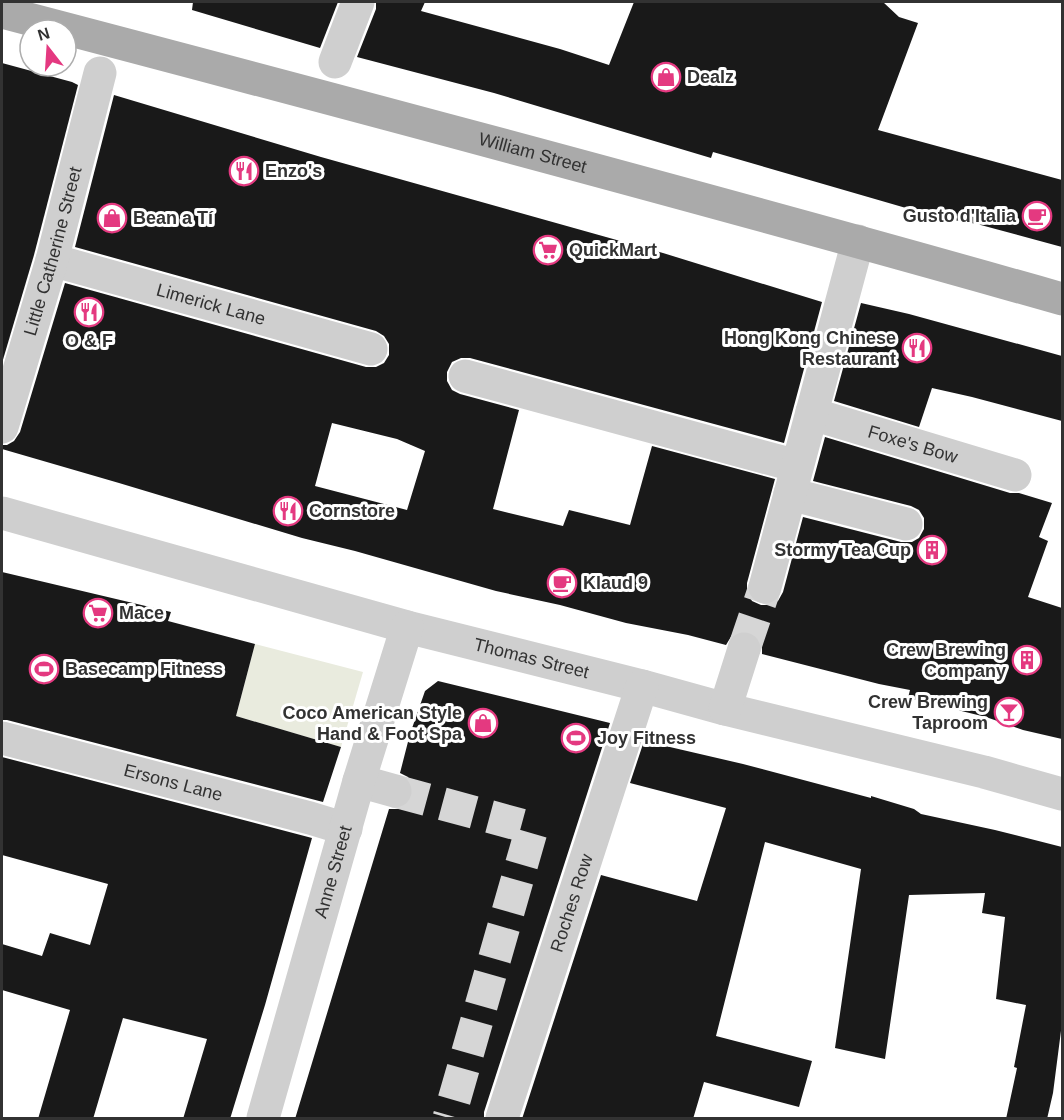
<svg xmlns="http://www.w3.org/2000/svg" width="1064" height="1120" font-family="Helvetica,sans-serif">
	<style>
		.green { fill: #e9ebde }
		.building { fill: #191919; fill-rule: evenodd }
		.lines { fill: none; stroke-linecap: round; stroke-linejoin: round }
		.minor-tunnel { stroke: #d6d6d6; stroke-width: 33; stroke-dasharray: 33 16; stroke-linecap: butt }
		.minor { stroke: #cfcfcf; stroke-width: 33 }
		.major { stroke: #aaa; stroke-width: 33 }
		.labels { text-anchor: middle; dominant-baseline: central; stroke-width: 6; stroke-linejoin: round; paint-order: stroke }
		.poi-label { font-size: 18px; font-weight: bold; fill: #323232; stroke: #fff; text-anchor: start }
		.street-label { font-size: 18px; fill: #323232; stroke: #fff }
	</style>
	<rect width="100%" height="100%" fill="#fff"/>
	<polygon class="green" points="255,644 363,672 341,747 236,716"/>
	<g class="building">
		<polygon points="193,2 338,2 320,48 192,10"/>
		<polygon points="376,2 425,2 421,11 560,49 609,65 634,2 883,2 899,17 918,23 878,130 1062,180 1062,247 977,224 937,217 713,152 711,158 494,93 357,57 376,9"/>
		<polygon points="2,63 72,82 78,85 34,255 2,363"/>
		<path d="M 114,95 L 321,157 L 663,253 L 822,302 L 784,443 L 470,358 L 461,358 L 452,362 L 447,372 L 447,381 L 452,390 L 460,394 L 519,410 L 493,509 L 563,526 L 569,510 L 630,525 L 652,446 L 775,479 L 747,583 L 747,592 L 752,601 L 761,605 L 769,605 L 778,601 L 783,592 L 803,517 L 901,542 L 912,542 L 919,538 L 924,529 L 924,518 L 919,510 L 911,506 L 813,481 L 825,437 L 1010,493 L 1019,493 L 1052,503 L 1039,537 L 1048,541 L 1028,597 L 1062,608 L 1062,739 L 1023,730 L 986,717 L 908,698 L 910,690 L 879,684 L 762,654 L 762,644 L 758,637 L 749,631 L 739,631 L 732,635 L 726,645 L 688,635 L 626,623 L 560,605 L 496,591 L 355,551 L 302,538 L 119,483 L 2,449 L 2,445 L 7,445 L 14,441 L 20,432 L 65,283 L 366,367 L 376,367 L 384,363 L 389,355 L 389,344 L 384,336 L 376,331 L 75,247 ZM 332,423 L 397,439 L 425,451 L 407,510 L 315,486 Z"/>
		<polygon points="861,303 909,314 1062,356 1062,421 972,397 932,388 919,427 834,401"/>
		<polygon points="2,572 171,612 168,621 255,644 236,716 341,747 323,802 7,720 2,720"/>
		<polygon points="438,681 610,723 484,1112 484,1119 295,1119 389,809 400,809 408,805 413,797 413,786 408,777 400,773 410,734 425,691"/>
		<polygon points="644,741 743,764 871,798 871,796 914,809 921,814 995,830 1062,847 1062,1023 1053,1093 1047,1119 1006,1119 1017,1068 1014,1067 1026,1005 996,999 1005,917 982,913 985,893 909,895 885,1059 835,1048 861,869 765,842 716,1036 812,1061 799,1107 704,1082 693,1119 522,1119 601,875 697,901 726,808 630,783"/>
		<polygon points="2,757 312,838 265,1005 230,1119 183,1119 207,1039 123,1018 93,1119 38,1119 70,1010 2,990 2,944 42,956 50,933 90,945 108,884 2,855"/>
	</g>
	<g class="lines">
		<g class="minor-tunnel">
			<polyline points="744,649 765,587"/>
			<polyline points="395,791 532,828 449,1118"/>
		</g>
		<g class="minor">
			<polyline points="335,62 358,2"/>
			<path id="s1" d="M 52,260 L 371,349"/>
			<polyline points="465,376 797,466"/>
			<path id="s2" d="M 812,412 L 819,416 L 1015,475"/>
			<path id="s3" d="M 2,427 L 52,260 L 100,73"/>
			<polyline points="790,494 906,524"/>
			<path id="s4" d="M 2,513 L 407,627 L 642,686 L 725,709 L 984,772 L 1062,794"/>
			<polyline points="765,587 858,241"/>
			<polyline points="725,709 744,649"/>
			<path id="s5" d="M 2,738 L 310,818 L 346,829"/>
			<polyline points="359,781 395,791"/>
			<path id="s6" d="M 263,1118 L 359,781 L 407,627"/>
			<path id="s7" d="M 502,1118 L 642,686"/>
		</g>
		<path class="major" id="s8" d="M 2,12 C 356,105 710,199 1062,299"/>
	</g>
	<defs>
		<g id="shop-ring" transform="scale(1.5)"><circle r="9.5" fill="#fff" stroke="#e43980" stroke-width="1.5"/><path d="M-5-2.5h2.3a2.7 3.5 0 0 1 5.4 0H5L5.5 6h-11ZM-1.5-2.5h3a1.5 2.3 0 0 0-3 0Z" fill="#e43980"/></g>
		<g id="restaurant-ring" transform="scale(1.5)"><circle r="9.5" fill="#fff" stroke="#e43980" stroke-width="1.5"/><path d="M-5-6h1v4h1v-4h1v4h1v-4h1v5L-1.5 .5V6h-2V.5L-5-1ZM5-6V6H3V1.5H1.5Q1.5-4 5-6Z" fill="#e43980"/></g>
		<g id="cafe-ring" transform="scale(1.5)"><circle r="9.5" fill="#fff" stroke="#e43980" stroke-width="1.5"/><path d="M-5.5-4.5H6V0H3Q3 3.5 0 3.5H-2.5Q-5.5 3.5-5.5 0ZM3-3.2v2h1.7v-2ZM-6 4.5H4V6H-6Z" fill="#e43980"/></g>
		<g id="supermarket-ring" transform="scale(1.5)"><circle r="9.5" fill="#fff" stroke="#e43980" stroke-width="1.5"/><path d="M-6-5.5h2.5l.6 2H6L4.5 2H-2.5L-4.4-4H-6ZM-1.5 3.2a1.3 1.3 0 1 0 .1 0ZM3 3.2a1.3 1.3 0 1 0 .1 0Z" fill="#e43980"/></g>
		<g id="building-ring" transform="scale(1.5)"><circle r="9.5" fill="#fff" stroke="#e43980" stroke-width="1.5"/><path d="M-4-6H4V6H1V3H-1V6H-4ZM-2.5-4.3h1.7v1.8h-1.7ZM.8-4.3h1.7v1.8H.8ZM-2.5-1h1.7V.8h-1.7ZM.8-1h1.7V.8H.8Z" fill="#e43980"/></g>
		<g id="stadium-ring" transform="scale(1.5)"><circle r="9.5" fill="#fff" stroke="#e43980" stroke-width="1.5"/><path d="M0-5a6.5 5 0 1 0 0 10a6.5 5 0 1 0 0-10ZM-3.5-1.8h7v3.6h-7Z" fill="#e43980"/></g>
		<g id="bar-ring" transform="scale(1.5)"><circle r="9.5" fill="#fff" stroke="#e43980" stroke-width="1.5"/><path d="M-6-5H6L.8 .8V4.5H3.5V6h-7V4.5H-.8V.8Z" fill="#e43980"/></g>
	</defs>
	<g fill-rule="evenodd">
		<use href="#shop-ring" x="666" y="77"/>
		<use href="#restaurant-ring" x="244" y="171"/>
		<use href="#cafe-ring" x="1037" y="216"/>
		<use href="#shop-ring" x="112" y="218"/>
		<use href="#supermarket-ring" x="548" y="250"/>
		<use href="#restaurant-ring" x="89" y="312"/>
		<use href="#restaurant-ring" x="917" y="348"/>
		<use href="#restaurant-ring" x="288" y="511"/>
		<use href="#building-ring" x="932" y="550"/>
		<use href="#cafe-ring" x="562" y="583"/>
		<use href="#supermarket-ring" x="98" y="613"/>
		<use href="#building-ring" x="1027" y="660"/>
		<use href="#stadium-ring" x="44" y="669"/>
		<use href="#bar-ring" x="1009" y="712"/>
		<use href="#shop-ring" x="483" y="723"/>
		<use href="#stadium-ring" x="576" y="738"/>
	</g>
	<g class="labels">
		<g class="poi-label">
			<text x="687" y="77">Dealz</text>
			<text x="265" y="171">Enzo's</text>
			<text x="1016" y="216" text-anchor="end">Gusto d'Italia</text>
			<text x="133" y="218">Bean a Tí</text>
			<text x="569" y="250">QuickMart</text>
			<text x="896" y="338" text-anchor="end">Hong Kong Chinese<tspan x="896" dy="21">Restaurant</tspan></text>
			<text x="89" y="341" text-anchor="middle">O &amp; F</text>
			<text x="309" y="511">Cornstore</text>
			<text x="911" y="550" text-anchor="end">Stormy Tea Cup</text>
			<text x="583" y="583">Klaud 9</text>
			<text x="119" y="613">Mace</text>
			<text x="1006" y="650" text-anchor="end">Crew Brewing<tspan x="1006" dy="21">Company</tspan></text>
			<text x="65" y="669">Basecamp Fitness</text>
			<text x="988" y="702" text-anchor="end">Crew Brewing<tspan x="988" dy="21">Taproom</tspan></text>
			<text x="462" y="713" text-anchor="end">Coco American Style<tspan x="462" dy="21">Hand &amp; Foot Spa</tspan></text>
			<text x="597" y="738">Joy Fitness</text>
		</g>
		<g class="street-label">
			<text stroke="none"><textPath href="#s8" startOffset="549">William Street</textPath></text>
			<text stroke="none"><textPath href="#s3" startOffset="183">Little Catherine Street</textPath></text>
			<text stroke="none"><textPath href="#s1" startOffset="165">Limerick Lane</textPath></text>
			<text stroke="none"><textPath href="#s2" startOffset="106">Foxe's Bow</textPath></text>
			<text stroke="none"><textPath href="#s4" startOffset="549">Thomas Street</textPath></text>
			<text stroke="none"><textPath href="#s5" startOffset="177">Ersons Lane</textPath></text>
			<text stroke="none"><textPath href="#s6" startOffset="256">Anne Street</textPath></text>
			<text stroke="none"><textPath href="#s7" startOffset="226">Roches Row</textPath></text>
		</g>
	</g>
	<rect width="1064" height="1120" fill="none" stroke="#323232" stroke-width="6"/>
	<g transform="translate(48 48) rotate(343)"><circle r="28" fill="#ffffff" stroke="#adadad" stroke-width="1.5"/>
	<path d="M0-4.5L10 22L0 15L-10 22Z" fill="#e43980"/>
	<text y="-9" font-size="16" font-weight="bold" text-anchor="middle" fill="#323232">N</text>
	</g>
</svg>
